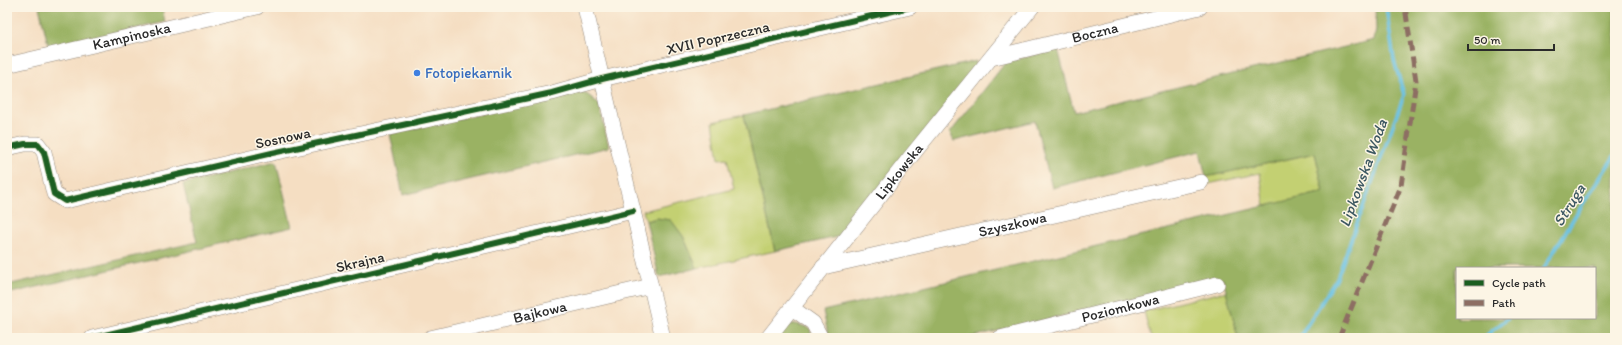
<svg xmlns="http://www.w3.org/2000/svg" width="1622" height="345" font-family="Itim,sans-serif">
	<style>
		.green { fill: #c3d072; stroke: #777e4e }
		.forest { fill: #9ab264; stroke: #626e48; fill-rule: evenodd }
		.lines { fill: none; stroke-linecap: round; stroke-linejoin: round }
		.stream { stroke: #66c1e4; stroke-width: 3.5 }
		.minor-casing { stroke: #908476; stroke-width: 16 }
		.minor { stroke: #fff; stroke-width: 15 }
		.quiet { stroke: #8d6e63; stroke-width: 5; stroke-dasharray: 10 5; stroke-linecap: butt }
		.cycleway-casing { stroke: #fcf5e5; stroke-width: 8 }
		.cycleway { stroke: #1b5e20; stroke-width: 6 }
		.shop-dot { fill: #3f7fe0; stroke: #fcf5e5; stroke-width: 1.5 }
		.labels { text-anchor: middle; dominant-baseline: central; stroke-width: 3; stroke-linejoin: round; paint-order: stroke }
		.street-label { font-size: 15px; fill: #2b2b2b; stroke: #fcf5e5 }
		.shop-label { font-size: 15px; fill: #366cbe; stroke: #fcf5e5; text-anchor: start }
		.water-label { font-size: 16px; font-style: italic; fill: #3d5862; stroke: #fcf5e5 }
	</style>
	<rect width="100%" height="100%" fill="#fcf5e5"/>
	<filter id="ink" filterUnits="userSpaceOnUse"><feTurbulence type="fractalNoise" baseFrequency=".025" numOctaves="2"/><feDisplacementMap in="SourceGraphic" scale="8" xChannelSelector="R" yChannelSelector="G"/><feConvolveMatrix kernelMatrix="1 2 1 2 8 2 1 2 1" color-interpolation-filters="sRGB"/></filter>
	<filter id="wash" filterUnits="userSpaceOnUse"><feTurbulence type="fractalNoise" baseFrequency=".012" numOctaves="4" result="noise"/><feDisplacementMap in="SourceGraphic" scale="16" xChannelSelector="R" yChannelSelector="G"/><feGaussianBlur stdDeviation="0.9" result="paint"/><feColorMatrix in="noise" values="0 0 0 0 0 0 0 0 0 0 0 0 0 0 0 0 0 1.4 0 .05"/><feComposite in="paint" operator="in"/></filter>
	<g filter="url(#wash)">
		<rect width="100%" height="100%" fill="#f5dec2"/>
		<g class="green">
			<polygon points="744,115 775,251 697,268 683,236 657,218 646,221 643,211 734,189 727,158 719,159 713,122"/>
			<polygon points="1315,153 1324,192 1265,207 1260,173 1208,184 1206,177"/>
			<polygon points="1227,291 1238,338 1151,338 1144,311"/>
		</g>
		<g class="forest">
			<polygon points="39,7 162,7 165,22 49,48"/>
			<path d="M 1375,7 L 1615,7 L 1615,338 L 1238,338 L 1223,279 L 967,338 L 829,338 L 823,311 L 1324,192 L 1315,153 L 1206,177 L 1200,151 L 1052,188 L 1035,121 L 954,141 L 950,133 L 1006,62 L 1058,49 L 1074,112 L 1374,40 L 1376,29 ZM 1457,268 L 1595,268 L 1595,318 L 1457,318 Z"/>
			<polygon points="976,61 976,69 841,236 775,251 744,115"/>
			<polygon points="583,91 599,104 609,147 403,195 390,134"/>
			<polygon points="276,161 292,227 7,294 7,285 197,242 183,184"/>
			<polygon points="657,218 671,220 683,236 697,268 659,277 646,221"/>
			<polygon points="787,324 796,324 810,328 812,338 775,338"/>
		</g>
		<g class="lines">
			<g class="stream">
				<polyline points="1544,268 1575,216 1615,155"/>
				<polyline points="1299,338 1337,278 1404,95 1394,60 1386,7"/>
				<polyline points="1483,338 1508,318"/>
			</g>
		</g>
	</g>
	<g filter="url(#ink)">
		<g class="lines">
			<g class="minor-casing">
				<g id="minor">
					<polyline points="585,7 663,338"/>
					<path id="s1" d="M 991,58 L 1200,7"/>
					<path id="s2" d="M 7,65 L 257,7"/>
					<polyline points="7,148 25,144 38,144 44,152 54,194 65,201 272,153 552,93 602,79 910,7"/>
					<path id="s3" d="M 823,267 L 1201,182"/>
					<polyline points="792,308 813,323 821,338"/>
					<polyline points="92,338 633,211"/>
					<path id="s4" d="M 430,338 L 651,286"/>
					<path id="s5" d="M 768,338 L 912,155 L 1032,7"/>
					<path id="s6" d="M 1000,338 L 1217,284"/>
				</g>
			</g>
			<use href="#minor" class="minor"/>
			<polyline class="quiet" points="1339,338 1401,186 1416,81 1405,7"/>
			<g class="cycleway-casing">
				<g id="cycleway">
					<polyline points="7,148 25,144 38,144 44,152 54,194 65,201 272,153 552,93 602,79 910,7"/>
					<polyline points="92,338 633,211"/>
				</g>
			</g>
			<use href="#cycleway" class="cycleway"/>
		</g>
	</g>
	<circle class="shop-dot" cx="417" cy="73" r="4"/>
	<g class="labels">
		<g class="street-label">
			<text stroke="none"><textPath href="#s1" startOffset="107">Boczna</textPath></text>
			<text stroke="none"><textPath href="#s2" startOffset="128">Kampinoska</textPath></text>
			<text transform="translate(718 38) rotate(-13)">XVII Poprzeczna</text>
			<text transform="translate(283 138) rotate(-12)">Sosnowa</text>
			<text stroke="none"><textPath href="#s5" startOffset="212">Lipkowska</textPath></text>
			<text stroke="none"><textPath href="#s3" startOffset="194">Szyszkowa</textPath></text>
			<text transform="translate(360 262) rotate(-13)">Skrajna</text>
			<text stroke="none"><textPath href="#s6" startOffset="124">Poziomkowa</textPath></text>
			<text stroke="none"><textPath href="#s4" startOffset="113">Bajkowa</textPath></text>
		</g>
		<g class="shop-label">
			<text x="425" y="73">Fotopiekarnik</text>
		</g>
		<g class="water-label">
			<text transform="translate(1363 173) rotate(-70)">Lipkowska Woda</text>
			<text transform="translate(1569 205) rotate(-58)">Struga</text>
		</g>
	</g>
	<rect width="1622" height="345" fill="none" stroke="#fcf5e5" stroke-width="24"/>
	<rect x="1456" y="267" width="140" height="52" fill="#fcf5e5" stroke="#a8a49b"/>
	<rect x="1464" y="280" width="20" height="6" fill="#1b5e20" stroke="#a8a49b"/>
	<text x="1492" y="287" font-size="12" fill="#2b2b2b">Cycle path</text>
	<rect x="1464" y="300" width="20" height="6" fill="#8d6e63" stroke="#a8a49b"/>
	<text x="1492" y="307" font-size="12" fill="#2b2b2b">Path</text>
	<path d="M1468 44v6h86v-6" fill="none" stroke="#2b2b2b" stroke-width="2"/>
	<text x="1474" y="44" font-size="12" fill="#2b2b2b" stroke="#fcf5e5" stroke-width="3" paint-order="stroke">50 m</text>
</svg>
